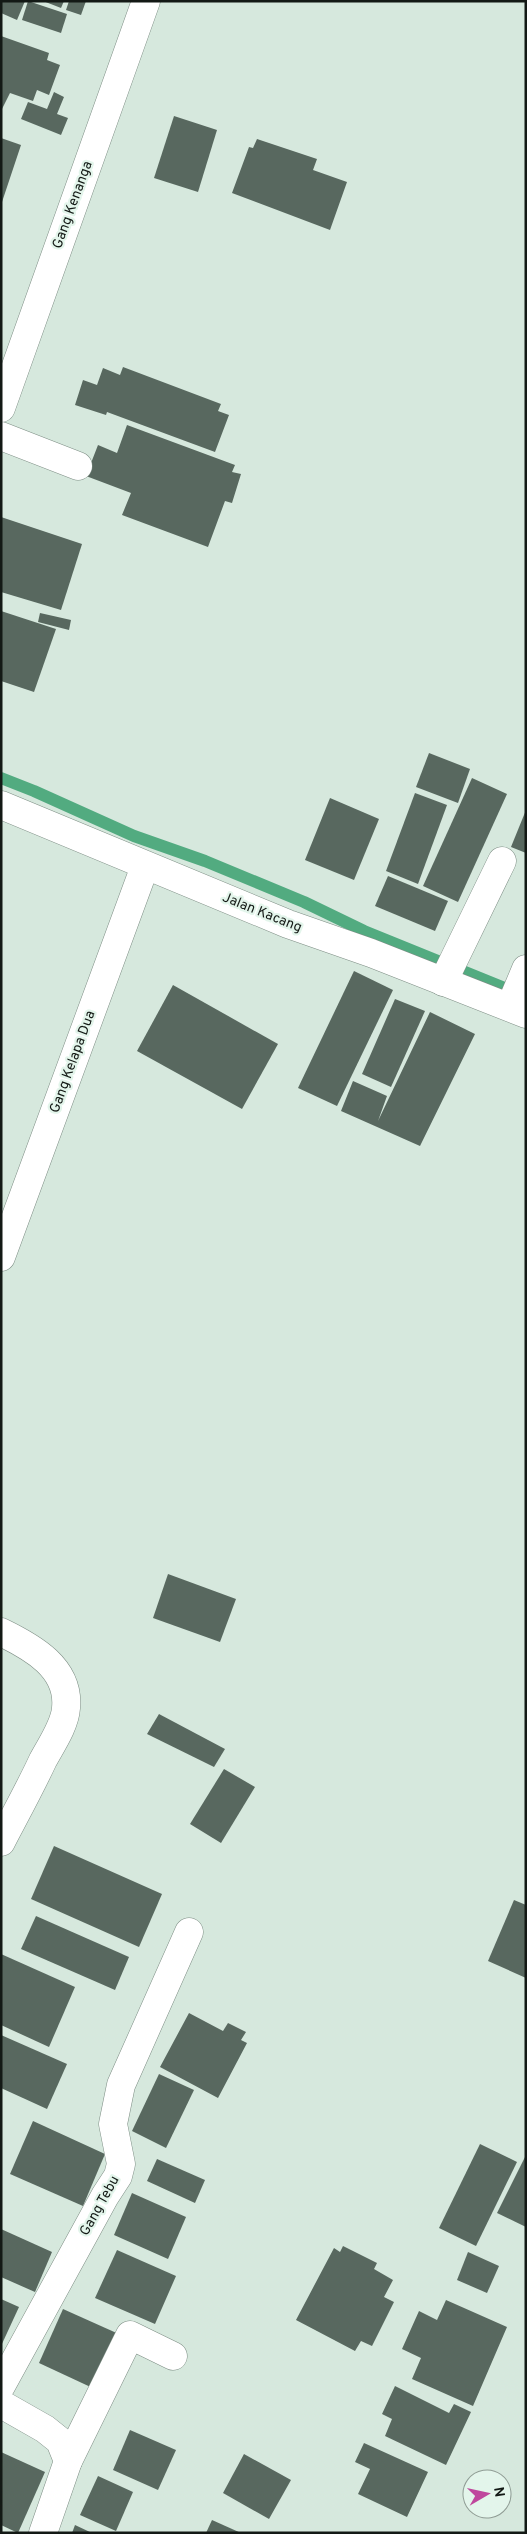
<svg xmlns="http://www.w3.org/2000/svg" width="527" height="2534" font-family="Overpass,sans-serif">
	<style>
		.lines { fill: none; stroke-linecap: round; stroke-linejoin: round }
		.stream { stroke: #52ab80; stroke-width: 12 }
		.building { fill: #58685f }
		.minor-casing { stroke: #7e8e85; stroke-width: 29 }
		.minor { stroke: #fff; stroke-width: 28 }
		.labels { text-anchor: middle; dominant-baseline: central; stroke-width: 4.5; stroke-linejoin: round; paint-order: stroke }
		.street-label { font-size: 14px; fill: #131915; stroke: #e3f5eb }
	</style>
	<rect width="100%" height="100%" fill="#d6e8dd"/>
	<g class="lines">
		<polyline class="stream" points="1,778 34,791 134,836 205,861 304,902 364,931 519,994"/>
	</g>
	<g class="building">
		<polygon points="1,1 25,1 17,20 1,13"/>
		<polygon points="28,1 67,14 61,33 22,20"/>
		<polygon points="43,1 64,1 61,8"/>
		<polygon points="69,1 86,1 81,15 66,10"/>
		<polygon points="1,36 49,53 47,60 60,65 49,95 37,90 33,101 10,93 1,111"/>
		<polygon points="54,92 64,97 57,114 68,118 61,135 21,119 28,102 47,109"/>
		<polygon points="174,116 217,130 198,192 154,178"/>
		<polygon points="1,138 21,145 2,202 1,202"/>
		<polygon points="257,139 317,159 313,170 347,182 330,230 232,193 249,147 253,148"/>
		<polygon points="123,367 221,404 218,411 229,415 215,452 107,412 106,415 75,405 83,380 97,385 103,368 120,375"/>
		<polygon points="127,425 235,465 232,472 241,474 232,503 225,501 208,547 122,515 131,493 86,476 98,445 117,453"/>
		<polygon points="1,517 82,544 61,610 1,592"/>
		<polygon points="1,611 56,629 34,692 1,681"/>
		<polygon points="40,613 71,620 69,630 38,622"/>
		<polygon points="429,753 470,769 458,803 416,787"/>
		<polygon points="472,778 507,794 458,902 423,886"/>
		<polygon points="415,793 447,805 418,884 386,871"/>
		<polygon points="330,798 379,819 354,880 305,860"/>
		<polygon points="526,810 526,853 511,847"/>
		<polygon points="388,876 448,901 435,931 375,906"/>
		<polygon points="354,971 393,990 337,1106 298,1088"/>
		<polygon points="173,985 278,1044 242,1109 137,1051"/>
		<polygon points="395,999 425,1011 391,1087 362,1074"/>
		<polygon points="430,1012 475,1034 420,1146 341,1111 353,1081 387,1096 378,1121"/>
		<polygon points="168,1574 236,1599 220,1642 153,1618"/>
		<polygon points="159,1714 225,1749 214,1767 147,1734"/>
		<polygon points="224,1769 255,1787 221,1843 190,1824"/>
		<polygon points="54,1846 162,1894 139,1947 31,1899"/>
		<polygon points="514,1900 526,1905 526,1978 488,1961"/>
		<polygon points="36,1916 129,1957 115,1990 21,1949"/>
		<polygon points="1,1954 75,1987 49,2047 1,2025"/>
		<polygon points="189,2013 223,2031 228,2023 246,2032 241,2040 247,2043 218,2098 160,2067"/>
		<polygon points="1,2035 67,2064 47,2109 1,2088"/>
		<polygon points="159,2074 194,2090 166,2148 132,2131"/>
		<polygon points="33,2121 105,2154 83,2206 10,2174"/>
		<polygon points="480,2144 517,2162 476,2246 439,2228"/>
		<polygon points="526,2155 526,2227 497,2213"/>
		<polygon points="157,2159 205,2180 195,2203 147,2181"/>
		<polygon points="132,2193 186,2217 168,2259 114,2235"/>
		<polygon points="1,2229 52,2252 35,2292 1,2277"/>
		<polygon points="343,2246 377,2263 374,2269 393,2280 384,2297 394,2302 372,2346 361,2341 355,2351 296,2320 334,2248 340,2252"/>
		<polygon points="117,2250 176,2276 155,2324 95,2298"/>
		<polygon points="468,2252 499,2266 487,2293 457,2280"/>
		<polygon points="1,2299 19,2307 1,2346"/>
		<polygon points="446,2300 507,2327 473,2406 412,2379 421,2358 402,2349 419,2311 437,2320"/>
		<polygon points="63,2309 121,2335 97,2390 39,2363"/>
		<polygon points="395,2386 449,2413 454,2404 471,2412 446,2465 385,2436 392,2419 382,2414"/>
		<polygon points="130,2430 176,2450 158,2490 113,2470"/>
		<polygon points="364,2443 428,2472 407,2517 358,2494 370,2469 355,2462"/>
		<polygon points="1,2452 45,2472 18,2533 1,2525"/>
		<polygon points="244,2454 291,2480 269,2519 223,2493"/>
		<polygon points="98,2476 133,2492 116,2531 80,2515"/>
		<polygon points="212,2520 241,2533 206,2533"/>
		<polygon points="75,2525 92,2533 72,2533"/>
	</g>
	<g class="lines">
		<g class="minor-casing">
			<g id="minor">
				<polyline points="1,408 146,1"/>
				<polyline points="1,436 78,466"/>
				<polyline points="1,805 288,924 371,953 526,1014"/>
				<polyline points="443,982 502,861"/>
				<polyline points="510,1007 526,969"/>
				<polyline points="1,1257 145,866"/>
				<path d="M 1,1632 C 32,1647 70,1668 66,1708 C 65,1725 51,1745 43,1760 C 30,1788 15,1815 1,1842"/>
				<polyline points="1,2386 105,2196 118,2176 121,2164 113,2124 121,2085 189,1932"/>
				<polyline points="1,2404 45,2429 60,2441 68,2461 43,2533"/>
				<polyline points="68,2461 130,2335 173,2356"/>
			</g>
		</g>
		<use href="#minor" class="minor"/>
	</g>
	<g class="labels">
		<g class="street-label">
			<text transform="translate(73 205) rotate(-70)">Gang Kenanga</text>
			<text transform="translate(262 913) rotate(22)">Jalan Kacang</text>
			<text transform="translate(73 1062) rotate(-70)">Gang Kelapa Dua</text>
			<text transform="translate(100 2206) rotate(-61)">Gang Tebu</text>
		</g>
	</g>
	<rect width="527" height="2534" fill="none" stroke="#131915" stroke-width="5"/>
	<g transform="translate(487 2494) rotate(81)"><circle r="24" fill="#e3f5eb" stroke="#909d95"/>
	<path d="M0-4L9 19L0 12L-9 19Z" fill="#bf479d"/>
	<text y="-8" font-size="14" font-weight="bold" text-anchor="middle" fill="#131915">N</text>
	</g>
</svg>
